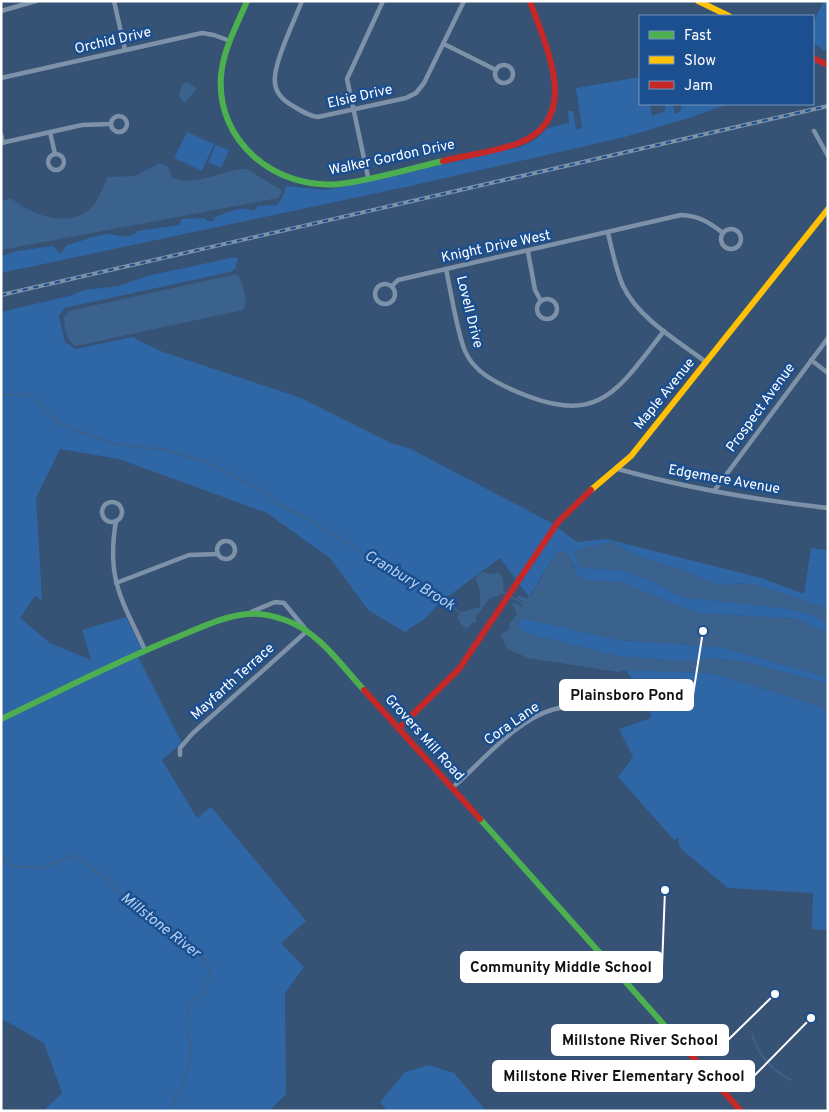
<svg xmlns="http://www.w3.org/2000/svg" width="829" height="1112" font-family="Overpass,sans-serif">
	<style>
		.green { fill: #2f66a5 }
		.water { fill: #3b618d }
		.lines { fill: none; stroke-linecap: round; stroke-linejoin: round }
		.stream { stroke: #3b618d; stroke-width: 2 }
		.street { stroke: #7d92a8; stroke-width: 4.5 }
		.fast { stroke: #4caf50; stroke-width: 6 }
		.slow { stroke: #ffc107; stroke-width: 6 }
		.jam { stroke: #c62828; stroke-width: 6 }
		.rail-casing { stroke: #7e92a7; stroke-width: 4 }
		.rail { stroke: #1b4f8f; stroke-width: 2; stroke-dasharray: 5.5; stroke-linecap: butt }
		.labels { text-anchor: middle; dominant-baseline: central; stroke-width: 5; stroke-linejoin: round; paint-order: stroke }
		.street-label { font-size: 14px; fill: #fff; stroke: #1b4f8f }
		.water-label { font-size: 15px; font-style: italic; fill: #b5d3f5; stroke: #1b4f8f }
		.leader { fill: none; stroke: #fff; stroke-width: 2 }
		.callout-dot { fill: #fff; stroke: #1b4f8f; stroke-width: 2 }
		.callout { fill: #fff; stroke: #fff; stroke-width: 2 }
		.callout-label { font-size: 15px; text-anchor: middle; font-weight: bold; fill: #111 }
	</style>
	<rect width="100%" height="100%" fill="#365274"/>
	<g class="green">
		<polygon points="824,1 828,1 828,47 825,51 813,43 813,22"/>
		<path d="M 640,77 L 640,104 L 650,104 L 652,116 L 665,111 L 665,104 L 673,104 L 675,114 L 680,112 L 682,104 L 728,104 L 692,117 L 625,137 L 410,186 L 1,273 L 1,256 L 18,251 L 53,246 L 60,254 L 67,245 C 76,243 99,234 107,234 C 117,234 129,241 138,231 L 179,225 L 182,219 L 204,218 L 207,221 L 213,221 L 215,217 C 227,213 242,205 254,211 L 258,206 L 277,205 L 283,196 L 286,186 L 326,190 L 521,147 L 536,139 L 548,128 L 569,123 L 568,111 L 573,111 L 576,129 L 582,128 L 576,88 Z"/>
		<polygon points="187,132 214,144 202,171 174,158"/>
		<polygon points="216,145 229,150 221,168 208,162"/>
		<polygon points="235,257 238,259 235,269 230,272 64,308 59,316 65,342 76,349 132,337 163,352 301,398 391,443 411,449 550,522 577,542 606,539 761,578 804,594 811,548 828,550 828,609 757,585 734,583 721,586 679,569 641,558 610,542 574,551 579,567 620,570 651,580 682,597 784,608 814,615 828,624 828,633 795,619 696,613 620,582 583,580 575,572 574,565 557,552 529,597 500,558 439,603 427,617 405,632 368,610 331,559 267,513 119,459 60,449 36,498 42,600 35,596 20,618 50,643 91,660 82,630 126,617 145,655 138,657 182,743 162,760 197,818 211,807 306,921 281,943 304,967 285,993 286,1094 269,1111 43,1111 62,1093 44,1043 4,1020 1,1022 1,312 73,295 84,290 119,286 147,276"/>
		<polygon points="521,618 620,640 721,647 828,677 828,684 745,662 712,658 682,661 617,656 524,633 518,625"/>
		<polygon points="626,670 712,673 817,705 828,711 828,930 812,929 813,893 728,888 680,848 678,838 674,840 618,777 633,757 619,729 651,718 649,707"/>
		<polygon points="429,1065 454,1073 486,1111 387,1111 380,1102 405,1072"/>
	</g>
	<g class="water">
		<polygon points="187,82 197,89 185,103 179,97 182,84"/>
		<path d="M 160,163 L 167,166 L 173,178 C 198,187 223,169 247,169 L 281,190 L 281,194 L 278,198 L 1,250 L 1,201 L 11,198 C 31,215 68,229 91,208 C 100,199 102,187 108,177 L 135,176 Z"/>
		<path d="M 232,275 L 237,275 C 243,282 249,304 243,310 L 76,346 C 66,342 65,328 64,318 L 69,311 Z"/>
		<polygon points="610,542 641,558 679,569 721,586 734,583 757,585 828,609 828,624 814,615 784,608 682,597 651,580 620,570 579,567 574,551"/>
		<polygon points="557,552 564,552 570,555 575,572 583,580 620,582 696,613 795,619 828,633 828,677 721,647 620,640 521,618 518,625 524,633 618,656 682,661 712,658 745,662 828,684 828,711 817,705 712,673 626,670 618,672 528,658 507,649 500,634 509,630 510,623 517,614 512,604 514,602 521,606 524,602 517,598 519,595 525,598 530,597"/>
		<polygon points="483,572 494,574 497,572 502,576 504,588 501,594 489,599 476,617 477,622 473,622 467,629 461,624 457,617 461,612 480,607 480,592 476,579 478,574"/>
	</g>
	<g class="lines">
		<g class="stream">
			<polyline points="1,395 28,394 60,424 114,444 166,450 207,462 258,488 278,504 304,517 461,613"/>
			<polyline points="500,591 524,604"/>
			<polyline points="1,854 10,866 42,868 73,855 105,878 127,900 199,952 211,969 204,994 189,1004 186,1026 191,1045 189,1069 170,1111"/>
			<path d="M 752,1034 C 758,1055 771,1070 791,1080"/>
		</g>
		<g class="street">
			<polyline points="114,1 125,50"/>
			<path d="M 302,1 C 295,19 272,66 275,83 C 276,94 284,101 293,106 C 301,111 309,116 318,117 L 406,98 L 416,93 L 424,83 L 464,1"/>
			<polyline points="1,11 36,1"/>
			<polyline points="444,44 496,70"/>
			<circle cx="504" cy="74" r="9"/>
			<polyline points="1,78 202,33 214,35 230,41"/>
			<circle cx="119" cy="124" r="8"/>
			<polyline points="814,131 828,156"/>
			<polyline points="50,132 55,154"/>
			<polyline points="1,134 3,143"/>
			<polyline points="1,143 82,125 110,124"/>
			<circle cx="56" cy="162" r="8"/>
			<polyline points="368,177 347,79 383,1"/>
			<circle cx="731" cy="239" r="10"/>
			<path d="M 608,233 C 612,250 616,270 623,286 C 639,319 678,341 706,362"/>
			<polyline points="528,252 535,290 541,301"/>
			<path d="M 446,269 C 451,292 457,332 465,351 C 474,372 495,382 515,391 C 598,427 616,393 664,331"/>
			<circle cx="385" cy="294" r="10"/>
			<path d="M 392,286 L 398,280 L 681,215 C 699,216 709,222 723,233"/>
			<circle cx="547" cy="309" r="10"/>
			<polyline points="811,360 828,373"/>
			<path d="M 618,469 C 686,488 757,500 828,508"/>
			<polyline points="714,491 828,338"/>
			<circle cx="112" cy="512" r="10"/>
			<path d="M 116,521 C 106,579 122,600 145,650"/>
			<circle cx="226" cy="550" r="9"/>
			<polyline points="116,583 189,555 218,554"/>
			<polyline points="180,755 180,748 193,733 307,631 284,603 275,602 251,612"/>
			<path d="M 452,788 C 480,764 517,718 555,709 C 577,703 605,707 628,707"/>
		</g>
		<g class="fast">
			<path d="M 247,1 C 237,25 223,50 221,76 C 216,142 276,190 339,184 C 370,181 412,168 443,161"/>
			<path d="M 1,719 C 60,691 119,660 180,636 C 202,627 224,616 248,614 C 260,613 274,616 285,620 C 318,631 341,665 364,690"/>
			<polyline points="480,819 682,1045"/>
		</g>
		<g class="slow">
			<polyline points="698,1 729,16"/>
			<polyline points="591,490 631,456 828,209"/>
		</g>
		<g class="jam">
			<polyline points="813,58 828,65"/>
			<path d="M 443,161 C 468,155 495,152 519,143 C 583,118 545,45 530,1"/>
			<polyline points="364,690 480,819"/>
			<polyline points="399,728 459,669 558,522 591,490"/>
			<polyline points="682,1045 741,1111"/>
		</g>
		<g class="rail-casing">
			<polyline id="rail" points="1,295 828,106"/>
		</g>
		<use href="#rail" class="rail"/>
	</g>
	<g class="labels">
		<g class="street-label">
			<text transform="translate(113 41) rotate(-13)">Orchid Drive</text>
			<text transform="translate(360 97) rotate(-13)">Elsie Drive</text>
			<text transform="translate(392 158) rotate(-12)">Walker Gordon Drive</text>
			<text transform="translate(496 247) rotate(-12)">Knight Drive West</text>
			<text transform="translate(469 312) rotate(76)">Lovell Drive</text>
			<text transform="translate(665 394) rotate(-51)">Maple Avenue</text>
			<text transform="translate(761 408) rotate(-54)">Prospect Avenue</text>
			<text transform="translate(724 480) rotate(10)">Edgemere Avenue</text>
			<text transform="translate(233 682) rotate(-42)">Mayfarth Terrace</text>
			<text transform="translate(512 724) rotate(-35)">Cora Lane</text>
			<text transform="translate(424 738) rotate(48)">Grovers Mill Road</text>
		</g>
		<g class="water-label">
			<text transform="translate(409 581) rotate(31)">Cranbury Brook</text>
			<text transform="translate(160 926) rotate(38)">Millstone River</text>
		</g>
	</g>
	<path class="leader" d="M703 631L693 695M665 890L662 967M775 994L728 1040M811 1018L754 1076"/>
	<g class="callout-dot">
		<circle cx="703" cy="631" r="5"/>
		<circle cx="665" cy="890" r="5"/>
		<circle cx="775" cy="994" r="5"/>
		<circle cx="811" cy="1018" r="5"/>
	</g>
	<g class="callout">
		<rect x="560" y="680" width="133" height="30" rx="5"/>
		<rect x="461" y="952" width="201" height="30" rx="5"/>
		<rect x="552" y="1025" width="176" height="30" rx="5"/>
		<rect x="493" y="1061" width="261" height="30" rx="5"/>
	</g>
	<g class="callout-label">
		<text x="627" y="700">Plainsboro Pond</text>
		<text x="561" y="972">Community Middle School</text>
		<text x="640" y="1045">Millstone River School</text>
		<text x="624" y="1081">Millstone River Elementary School</text>
	</g>
	<rect width="829" height="1112" fill="none" stroke="#ffffff" stroke-width="5"/>
	<rect x="639" y="15" width="175" height="90" fill="#1b4f8f" stroke="#7695bc"/>
	<rect x="649" y="31" width="25" height="8" fill="#4caf50" stroke="#7695bc"/>
	<text x="684" y="40" font-size="15" fill="#ffffff">Fast</text>
	<rect x="649" y="56" width="25" height="8" fill="#ffc107" stroke="#7695bc"/>
	<text x="684" y="65" font-size="15" fill="#ffffff">Slow</text>
	<rect x="649" y="81" width="25" height="8" fill="#c62828" stroke="#7695bc"/>
	<text x="684" y="90" font-size="15" fill="#ffffff">Jam</text>
</svg>
